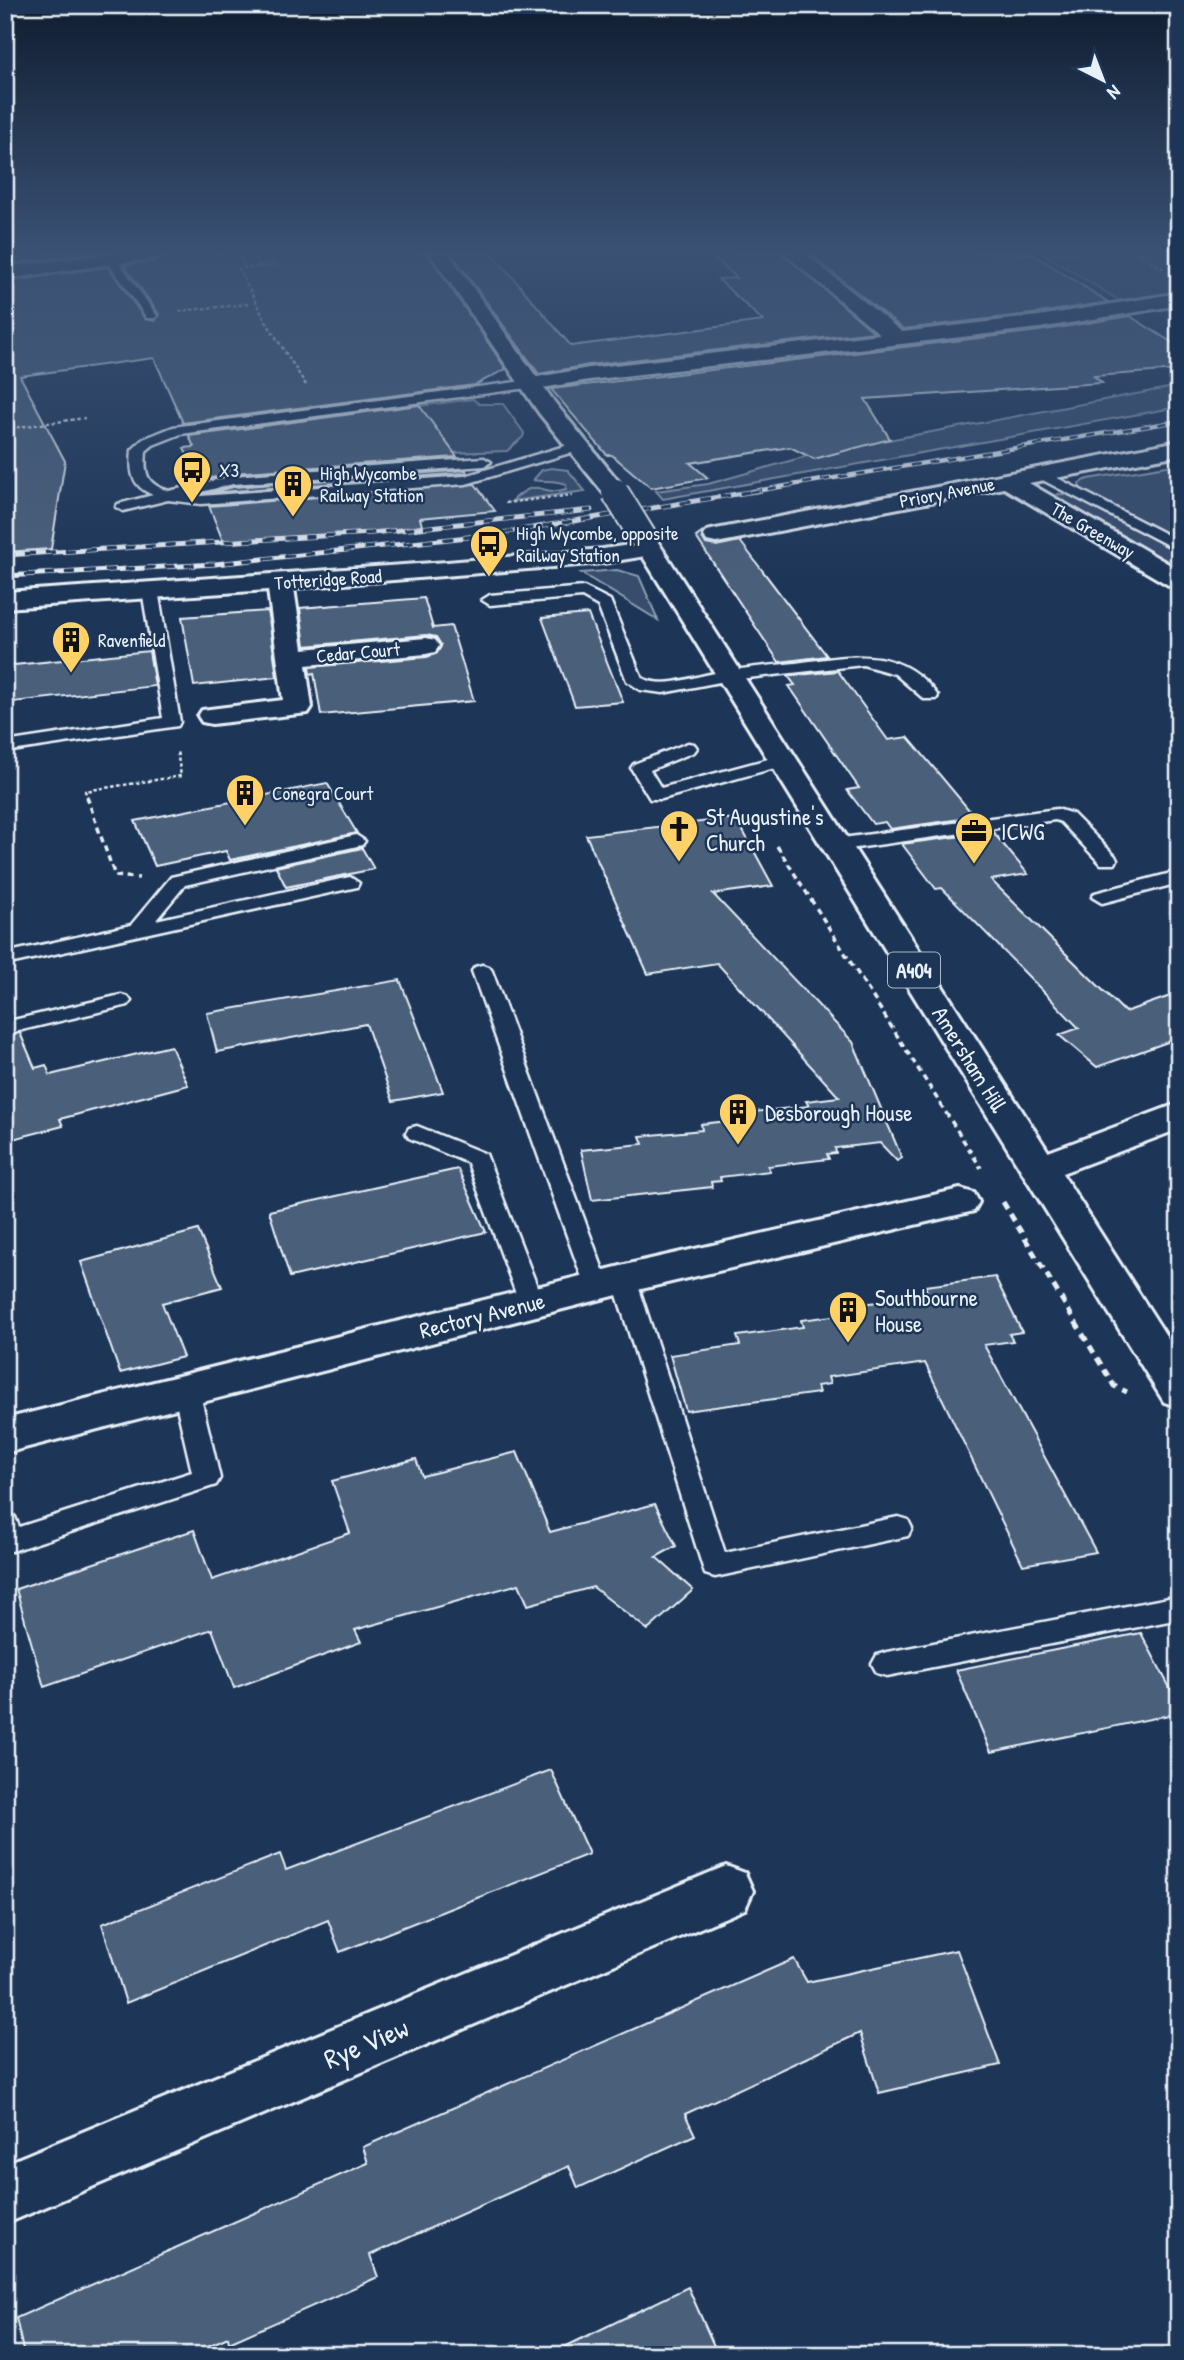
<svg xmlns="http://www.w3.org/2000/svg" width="1184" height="2360" font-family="'Patrick Hand',sans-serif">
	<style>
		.green { fill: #374d6c; stroke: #909fb2; stroke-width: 2 }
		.building { fill: #495e7a; stroke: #e8f1f8; stroke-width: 2 }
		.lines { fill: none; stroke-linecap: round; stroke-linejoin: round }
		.lane-casing { stroke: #e8f1f8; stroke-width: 5 }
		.street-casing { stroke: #e8f1f8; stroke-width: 6 }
		.secondary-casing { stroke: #e8f1f8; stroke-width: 6 }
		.primary-casing { stroke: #e8f1f8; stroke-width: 6 }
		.path-far2 { stroke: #e8f1f8; stroke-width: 2.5; stroke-dasharray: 3.5 2.5; stroke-linecap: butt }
		.path-far1 { stroke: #e8f1f8; stroke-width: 3.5; stroke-dasharray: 6 4.5; stroke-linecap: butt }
		.path { stroke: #e8f1f8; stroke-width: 5; stroke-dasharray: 8 6; stroke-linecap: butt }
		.lane { fill: #1d3557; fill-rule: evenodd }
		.street { fill: #1d3557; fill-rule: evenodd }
		.secondary { fill: #1d3557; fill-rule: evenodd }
		.primary { fill: #1d3557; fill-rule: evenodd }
		.rail-far1-casing { stroke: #e8f1f8; stroke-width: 4.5 }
		.rail-casing { stroke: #e8f1f8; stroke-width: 5 }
		.rail-far1 { stroke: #1d3557; stroke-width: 2.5; stroke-dasharray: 9; stroke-linecap: butt }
		.rail { stroke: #1d3557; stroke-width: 3.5; stroke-dasharray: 10; stroke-linecap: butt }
		.primary-bridge-casing { stroke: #e8f1f8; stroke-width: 30; stroke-linecap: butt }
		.primary-bridge { stroke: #1d3557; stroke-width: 26 }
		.labels { text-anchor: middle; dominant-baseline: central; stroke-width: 5; stroke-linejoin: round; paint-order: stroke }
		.far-poi-label { font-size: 19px; fill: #e8f1f8; stroke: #1d3557; text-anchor: start }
		.far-street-label { font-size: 19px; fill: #e8f1f8; stroke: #1d3557 }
		.shield { fill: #1d3557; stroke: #abb9c8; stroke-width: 2 }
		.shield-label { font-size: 21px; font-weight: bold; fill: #e8f1f8 }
		.poi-label { font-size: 23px; fill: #e8f1f8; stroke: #1d3557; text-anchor: start }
		.street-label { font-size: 23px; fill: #e8f1f8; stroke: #1d3557 }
		.near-street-label { font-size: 28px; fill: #e8f1f8; stroke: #1d3557 }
	</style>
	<rect width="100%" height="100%" fill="#1d3557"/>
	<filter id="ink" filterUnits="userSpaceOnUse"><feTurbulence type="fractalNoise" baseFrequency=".0143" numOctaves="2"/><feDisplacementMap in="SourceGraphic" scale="14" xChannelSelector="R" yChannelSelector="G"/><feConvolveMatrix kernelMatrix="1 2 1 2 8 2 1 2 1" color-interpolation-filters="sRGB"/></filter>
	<g filter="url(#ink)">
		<g class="green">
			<polygon points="1042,253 1179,253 1179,292 1120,301"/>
			<polygon points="1179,386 1179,407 663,499 656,491 708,484 818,453"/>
			<polygon points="473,399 479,404 503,404 524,433 523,437 507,451 451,453 342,416"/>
			<polygon points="1179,464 1179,575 1050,499 1058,494 1072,495 1081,490 1079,483 1088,479"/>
			<path d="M 551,468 L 568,470 L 585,491 L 512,501 C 541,474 539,498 566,489 L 566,484 C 555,480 544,482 533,480 L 542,470 Z"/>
			<polygon points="617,570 639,576 658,620 581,573"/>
		</g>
		<g class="building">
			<polygon points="5,253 100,253 5,264"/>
			<polygon points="166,253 427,253 506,369 475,385 183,423 154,358 20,376 65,461 51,549 5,552 5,282 108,267 145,319 155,321 159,314 124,265 155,261"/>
			<polygon points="451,253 492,253 571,346 763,321 718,279 737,278 709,253 782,253 874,332 589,365 539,374"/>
			<polygon points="808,253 1031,253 1108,302 1039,313 903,329"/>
			<polygon points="1130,316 1179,347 1179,370 1094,376 1102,383 865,399 890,439 814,459 790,447 690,463 708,478 651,488 612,455 607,455 551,389 1039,331"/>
			<polygon points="419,405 457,457 233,473 198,481 184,448 194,447 189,436"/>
			<polygon points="466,470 467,473 465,473 209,493 233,487"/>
			<polygon points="475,484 495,511 420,518 422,526 404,528 405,530 223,541 209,506"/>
			<polygon points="703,532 702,537 706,544 716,546 740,541 827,656 779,662 696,537"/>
			<polygon points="424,598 433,628 451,626 474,701 321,715 314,673 310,674 309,667 427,657 437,653 441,645 436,637 426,635 305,646 300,608"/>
			<polygon points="268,611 277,677 194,686 182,617"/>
			<polygon points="588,614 623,702 575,706 542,618"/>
			<polygon points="149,651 155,686 5,703 5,666"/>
			<polygon points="838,671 888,740 908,737 975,817 890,829 885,822 873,824 847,790 859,788 789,686 795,685 788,676"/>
			<polygon points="327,783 357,833 230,860 226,851 155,866 135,821"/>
			<polygon points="736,818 773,886 713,894 853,1042 902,1158 897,1161 880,1143 835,1148 836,1153 827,1154 829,1159 768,1166 770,1171 720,1177 721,1181 711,1182 712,1187 592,1200 581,1150 643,1144 640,1136 702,1130 701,1124 747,1119 745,1113 809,1106 806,1101 839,1097 717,963 648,974 586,835"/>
			<polygon points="993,832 1028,874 991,880 1125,1012 1179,993 1179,1038 1097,1067 1059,1035 1079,1028 942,888 936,889 902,844"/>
			<polygon points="362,848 374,869 286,887 276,867"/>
			<polygon points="400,980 443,1092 393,1101 366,1024 217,1052 207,1013"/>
			<polygon points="20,1033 35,1068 46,1065 50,1075 171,1046 188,1085 60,1119 63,1126 5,1141 5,1036"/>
			<polygon points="458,1169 486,1232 290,1277 269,1211"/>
			<polygon points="198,1230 222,1287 162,1303 183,1357 120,1373 81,1262"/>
			<polygon points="995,1277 1022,1332 1009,1334 1013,1341 984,1345 1096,1552 1023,1565 925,1363 828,1377 830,1384 817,1386 819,1393 686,1411 670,1355 740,1345 737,1336 803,1327 801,1320 863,1312 861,1304 929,1296 925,1286"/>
			<polygon points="517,1452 550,1532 655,1504 676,1546 656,1557 693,1590 648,1630 593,1587 528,1605 519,1584 355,1630 361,1642 234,1688 212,1629 44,1687 16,1589 194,1530 212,1580 350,1533 332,1481 416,1459 422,1476"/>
			<polygon points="1141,1633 1179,1705 1179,1713 991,1752 956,1670"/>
			<polygon points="551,1770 589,1854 340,1952 328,1920 126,2003 102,1924 280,1854 286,1870"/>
			<polygon points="957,1950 1000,2065 879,2093 860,2033 685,2114 695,2135 578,2188 569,2166 370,2255 378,2277 229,2343 228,2337 188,2355 24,2355 16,2318 368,2163 363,2147 794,1959 807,1982"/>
			<polygon points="688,2287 718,2355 548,2355"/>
		</g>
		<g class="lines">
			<g class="lane-casing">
				<g id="lane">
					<polygon points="107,257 115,257 157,316 155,318 147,318 106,259"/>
					<path d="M 531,380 L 535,381 L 535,387 L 181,434 L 153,445 L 146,451 C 144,474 146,484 169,491 L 233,476 L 484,458 L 491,462 L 484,466 L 233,484 L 189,495 L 201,496 L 465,476 L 578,442 L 585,446 L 583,449 L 466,484 L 201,504 L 168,500 L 123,511 L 116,507 L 118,504 L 153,495 C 131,486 130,472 132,450 L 143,439 L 173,427 Z"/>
					<polygon points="1040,469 1179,541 1179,551 1035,476 1033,473"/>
					<polygon points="150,585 158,590 180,722 178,726 5,752 5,742 163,718 142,590"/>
					<path d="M 584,587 L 610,600 L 642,678 C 662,689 689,678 710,674 C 739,668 767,666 796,663 C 851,656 900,644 938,696 L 936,699 L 924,699 L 895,674 L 863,665 L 730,680 L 663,693 L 640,690 L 627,681 L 598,606 L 582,597 L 490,605 L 482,600 L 490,595 Z"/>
					<polygon points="688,743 694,744 697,748 694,752 650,770 661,788 783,755 792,760 789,764 662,799 650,799 631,768 634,764"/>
					<polygon points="1057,809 1073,814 1115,856 1117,860 1115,864 1101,864 1061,822 1055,820 835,851 826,845 835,839"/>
					<polygon points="356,835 365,841 362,845 185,885 156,920 350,877 359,883 357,887 5,965 5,953 131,925 171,877"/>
					<polygon points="1179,871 1179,883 1102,903 1092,897 1095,893"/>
					<polygon points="482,965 489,967 492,971 609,1286 606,1292 597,1294 588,1292 585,1286 472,971 475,967"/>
					<polygon points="121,995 128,997 131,1001 128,1005 5,1034 5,1022"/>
					<polygon points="417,1126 486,1154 543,1302 540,1308 531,1311 522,1308 519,1302 468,1163 409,1138 406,1133 409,1128"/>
					<polygon points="624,1271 632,1273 636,1279 725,1553 898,1517 908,1520 912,1528 908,1536 715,1577 705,1574 612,1279 616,1273"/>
					<polygon points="186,1381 195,1383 199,1390 220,1478 216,1485 12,1551 5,1549 5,1514 15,1517 19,1527 192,1472 173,1390 177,1383"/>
					<polygon points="1179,1596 1179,1619 887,1676 877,1673 872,1664 877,1655 887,1652"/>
				</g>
			</g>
			<g class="street-casing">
				<g id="street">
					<polygon points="784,253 804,253 902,332 1039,316 1179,293 1179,305 1039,328 589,380 531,390 524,388 520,384 524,380 531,378 589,368 880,334"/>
					<polygon points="1179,441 1179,455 1029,483 1179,570 1179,589 1170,586 1004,488 716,543 707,541 704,536 707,531 716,529"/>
					<polygon points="649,542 658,544 661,549 658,554 603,563 294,588 303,649 426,638 435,640 439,646 435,652 426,654 306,665 312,707 308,713 212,724 202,722 198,716 202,710 283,700 268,590 5,608 5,592 447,562 603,549"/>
					<polygon points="1179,1103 1179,1129 1041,1181 1027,1178 1022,1169 1027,1160"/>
					<polygon points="960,1189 974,1193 979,1202 974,1211 633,1291 5,1453 5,1419 633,1263"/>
					<polygon points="726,1866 745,1873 753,1891 745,1909 5,2224 5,2164"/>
				</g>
			</g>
			<g class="secondary-casing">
				<polygon id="secondary" points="117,253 164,253 155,258 5,279 5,267"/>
			</g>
			<g class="primary-casing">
				<g id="primary">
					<polygon points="430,253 448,253 555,403 623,487 627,492 623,497 607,497 539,413"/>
					<polygon points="644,532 653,534 656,539 1179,1356 1179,1407 1164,1402 632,539 635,534"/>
				</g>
			</g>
			<g class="path-far2">
				<polyline points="238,253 245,268"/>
				<polyline points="253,253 260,267"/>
				<polyline points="268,253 274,266 239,269 265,320 306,385"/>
				<polyline points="1141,253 1163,269"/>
				<polyline points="179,311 248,304"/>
				<polyline points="5,429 85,418"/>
				<polyline points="505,503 573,495"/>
				<polyline points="88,799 85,791 181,776 177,751"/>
			</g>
			<g class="path-far1">
				<polyline points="87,797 115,876 139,878"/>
				<polyline points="777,846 981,1168"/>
			</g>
			<polyline class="path" points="1003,1202 1114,1386 1127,1392"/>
			<use href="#lane" class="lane"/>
			<use href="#street" class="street"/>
			<use href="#secondary" class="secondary"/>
			<use href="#primary" class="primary"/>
			<g class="rail-far1-casing">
				<polyline id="rail-far1" points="750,492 1179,421"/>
			</g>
			<g class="rail-casing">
				<g id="rail">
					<polyline points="5,555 372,533 591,510"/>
					<polyline points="5,576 215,564 496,534 761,490"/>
				</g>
			</g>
			<use href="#rail-far1" class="rail-far1"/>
			<use href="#rail" class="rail"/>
			<g class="primary-bridge-casing">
				<polyline id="primary-bridge" points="615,492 644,539"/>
			</g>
			<use href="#primary-bridge" class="primary-bridge"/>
		</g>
	</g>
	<linearGradient id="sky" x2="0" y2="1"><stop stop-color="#101d30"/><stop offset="0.43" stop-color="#3a5174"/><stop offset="1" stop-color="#3a5174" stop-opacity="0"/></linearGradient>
	<rect width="1184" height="583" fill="url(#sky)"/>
	<defs>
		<g id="bus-pin" transform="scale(2.0125)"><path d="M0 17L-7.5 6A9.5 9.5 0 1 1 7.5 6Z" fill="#ffd166" stroke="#1d3557"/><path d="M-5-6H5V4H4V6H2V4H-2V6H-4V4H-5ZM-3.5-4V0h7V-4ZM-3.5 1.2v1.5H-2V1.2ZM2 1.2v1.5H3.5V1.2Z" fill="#111"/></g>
		<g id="building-pin" transform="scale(2.0125)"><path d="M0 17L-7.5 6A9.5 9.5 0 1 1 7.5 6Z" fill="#ffd166" stroke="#1d3557"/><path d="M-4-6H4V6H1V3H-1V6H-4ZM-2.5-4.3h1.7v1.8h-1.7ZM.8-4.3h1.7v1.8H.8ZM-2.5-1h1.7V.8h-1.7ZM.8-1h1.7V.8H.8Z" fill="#111"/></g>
		<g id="church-pin" transform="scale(2.0125)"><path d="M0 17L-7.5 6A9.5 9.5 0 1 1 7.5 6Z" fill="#ffd166" stroke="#1d3557"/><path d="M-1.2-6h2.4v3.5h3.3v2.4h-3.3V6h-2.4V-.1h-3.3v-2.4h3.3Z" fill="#111"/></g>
		<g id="office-pin" transform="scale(2.0125)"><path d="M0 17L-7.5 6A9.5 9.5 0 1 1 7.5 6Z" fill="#ffd166" stroke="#1d3557"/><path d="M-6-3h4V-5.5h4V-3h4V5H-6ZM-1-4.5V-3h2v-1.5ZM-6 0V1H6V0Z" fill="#111"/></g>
	</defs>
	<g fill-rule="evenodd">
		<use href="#bus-pin" x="192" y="470"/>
		<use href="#building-pin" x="293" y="484"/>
		<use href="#bus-pin" x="489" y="544"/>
		<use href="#building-pin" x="71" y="640"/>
		<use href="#building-pin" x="245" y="793"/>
		<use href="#church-pin" x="679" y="829"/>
		<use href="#office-pin" x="974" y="831"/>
		<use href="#building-pin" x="738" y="1112"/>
		<use href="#building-pin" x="848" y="1310"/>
	</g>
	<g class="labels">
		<g class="far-poi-label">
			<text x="219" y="470">X3</text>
			<text x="320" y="473">High Wycombe<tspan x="320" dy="22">Railway Station</tspan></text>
			<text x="516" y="533">High Wycombe, opposite<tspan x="516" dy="22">Railway Station</tspan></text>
			<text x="98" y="640">Ravenfield</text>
			<text x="272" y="793">Conegra Court</text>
		</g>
		<g class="far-street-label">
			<text transform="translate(947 492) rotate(-11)">Priory Avenue</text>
			<text transform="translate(1093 530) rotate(30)">The Greenway</text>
			<text transform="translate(328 579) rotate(-4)">Totteridge Road</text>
			<text transform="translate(358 652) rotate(-5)">Cedar Court</text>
		</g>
		<rect class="shield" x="888" y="952.5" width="52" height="35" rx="5"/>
		<g class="shield-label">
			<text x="914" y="970">A404</text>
		</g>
		<g class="poi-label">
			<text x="706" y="816">St Augustine's<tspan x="706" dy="26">Church</tspan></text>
			<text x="1001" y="831">ICWG</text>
			<text x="765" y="1112">Desborough House</text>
			<text x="875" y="1297">Southbourne<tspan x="875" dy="26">House</tspan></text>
		</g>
		<g class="street-label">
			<text transform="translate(970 1059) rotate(58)">Amersham Hill</text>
			<text transform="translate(482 1315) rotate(-14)">Rectory Avenue</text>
		</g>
		<g class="near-street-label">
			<text transform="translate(366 2043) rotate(-23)">Rye View</text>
		</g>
	</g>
	<rect width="1184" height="2360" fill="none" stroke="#1d3557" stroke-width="28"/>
	<rect x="14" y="14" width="1156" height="2332" fill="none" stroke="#e8f1f8" stroke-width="2.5" filter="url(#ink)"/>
	<g transform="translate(1103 80) rotate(138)" stroke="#1d3557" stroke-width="5" paint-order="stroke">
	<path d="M0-5L12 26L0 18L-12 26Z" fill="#e8f1f8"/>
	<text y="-10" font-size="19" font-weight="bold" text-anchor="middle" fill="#e8f1f8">N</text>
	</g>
</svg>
